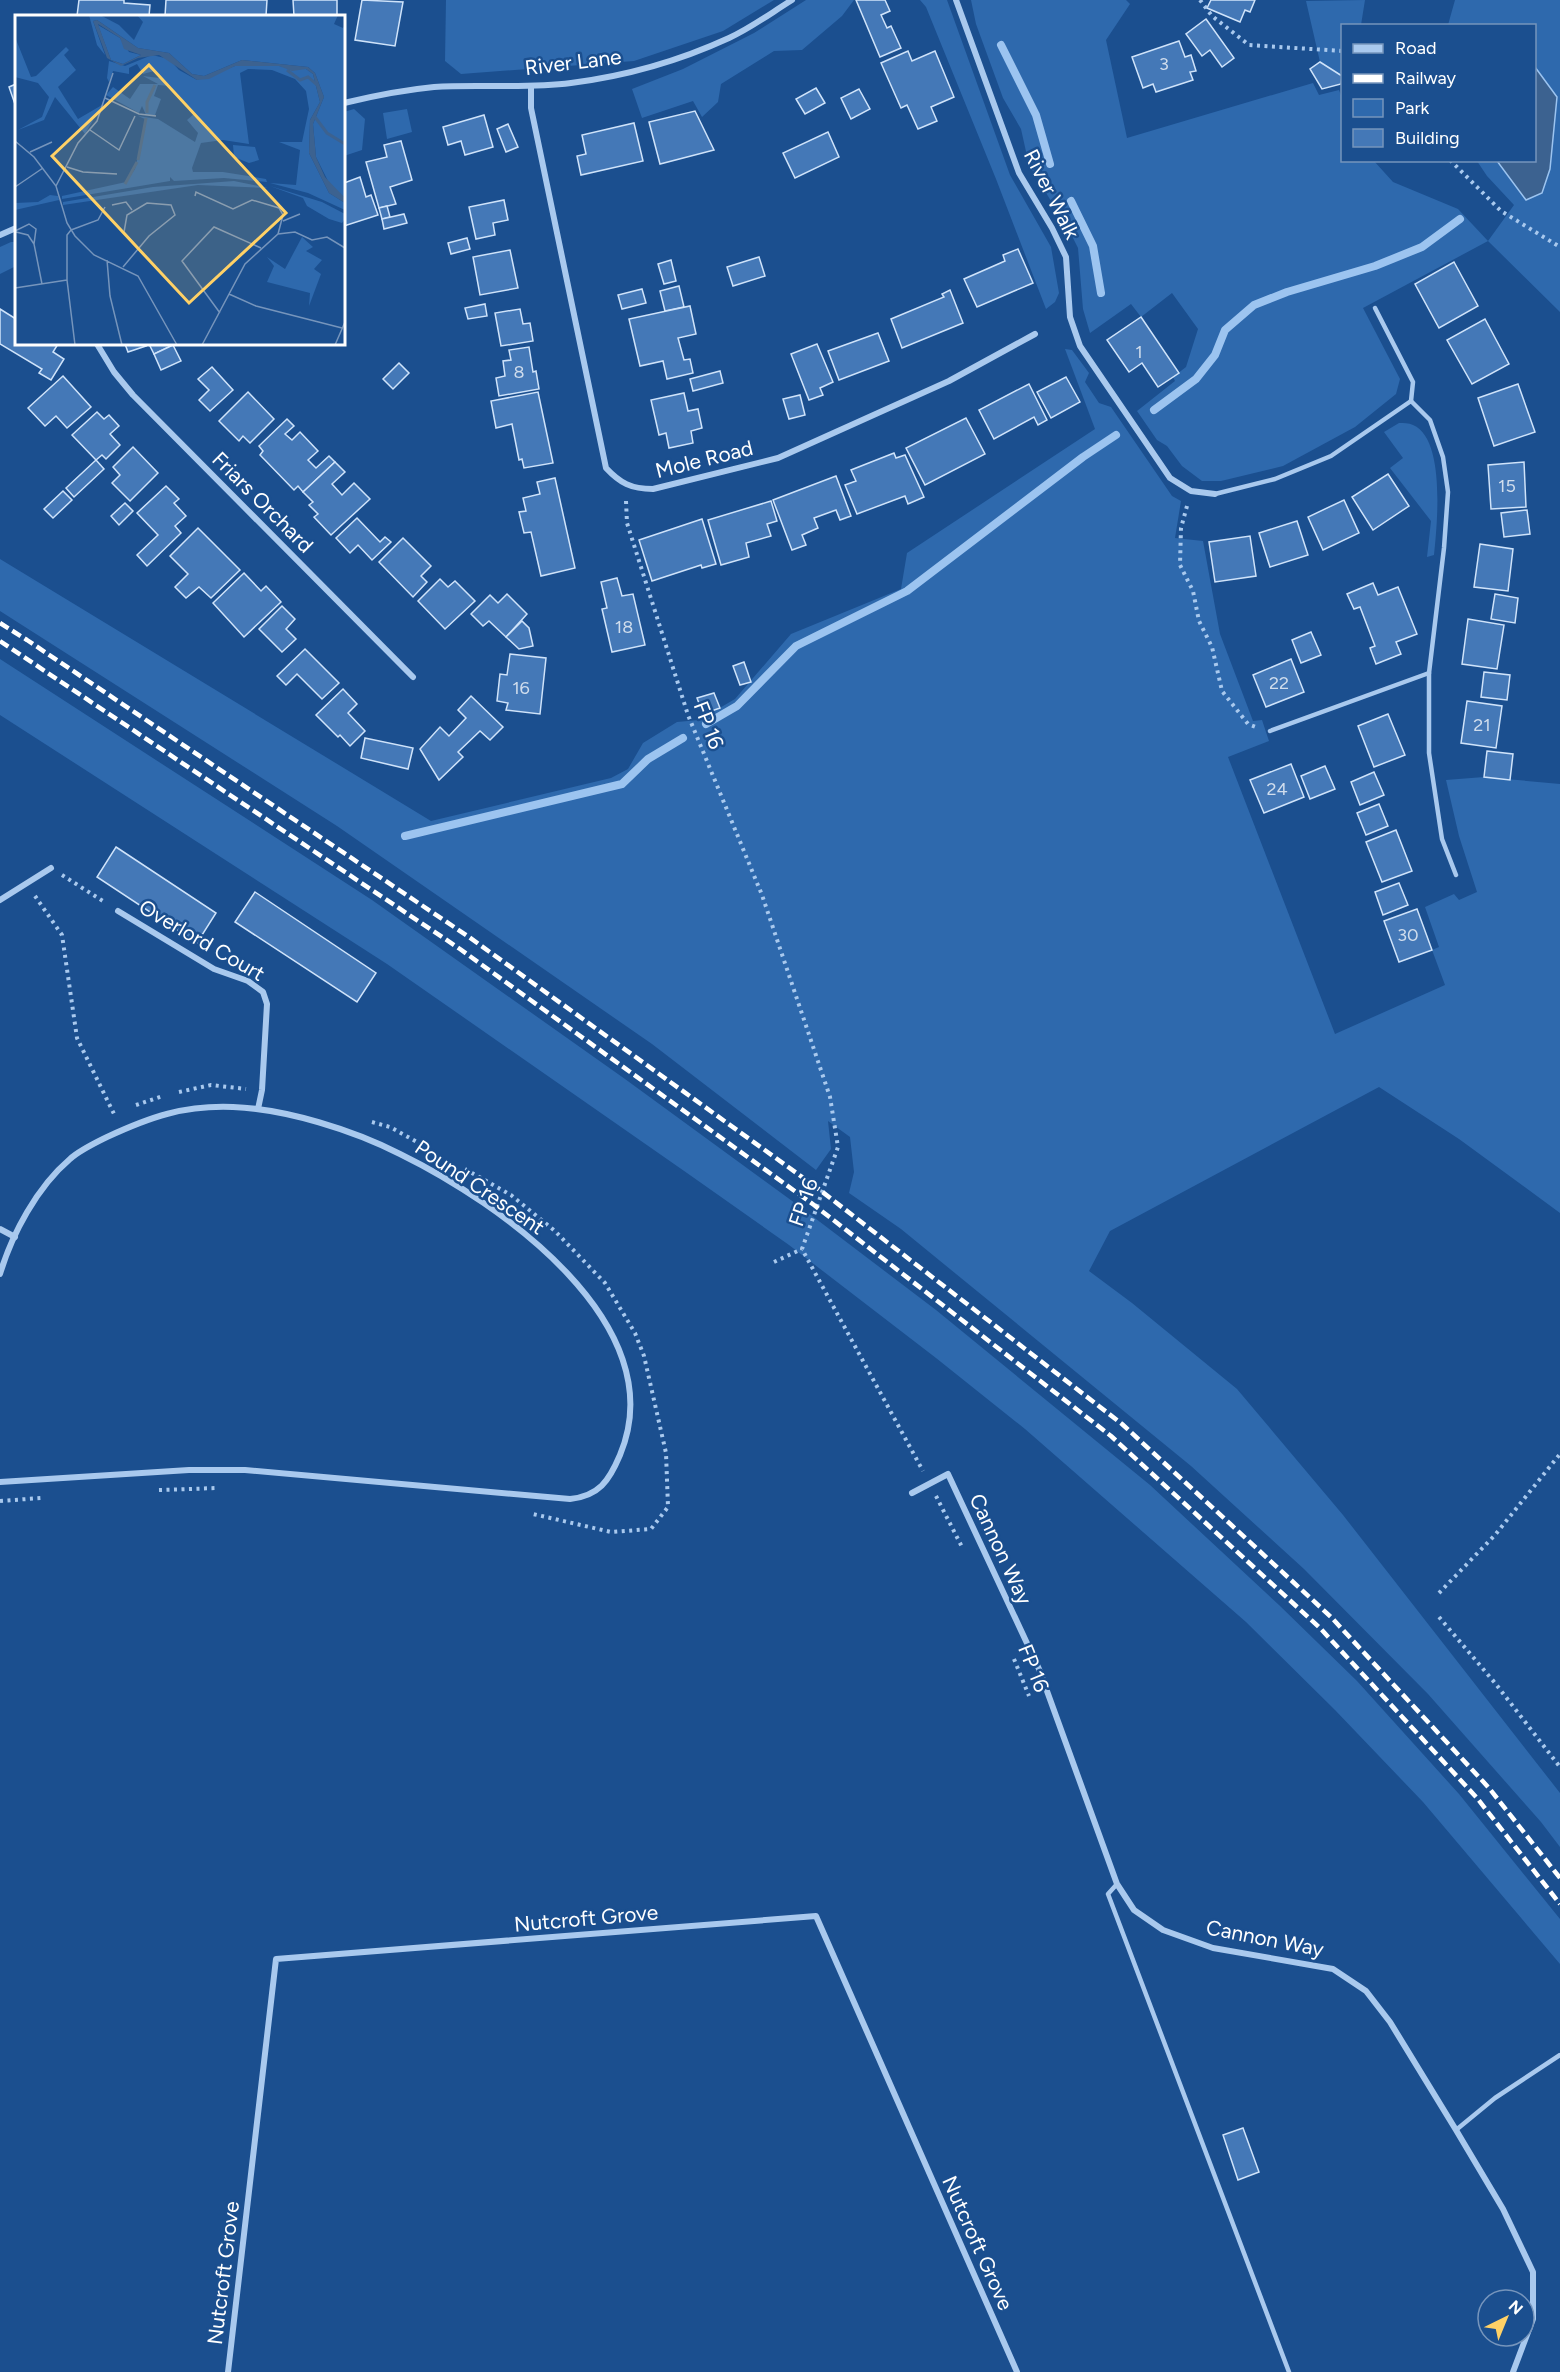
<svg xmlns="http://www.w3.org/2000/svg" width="1560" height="2372" font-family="Figtree,sans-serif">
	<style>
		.green { fill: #2e69ad }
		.water { fill: #3c6290; stroke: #9cc4f0; stroke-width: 1.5 }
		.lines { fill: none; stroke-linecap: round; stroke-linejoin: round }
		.stream { stroke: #9cc4f0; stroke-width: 8 }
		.building { fill: #4478b7; stroke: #cfe3fa; stroke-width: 1.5 }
		.path { stroke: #a9c9ee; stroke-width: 4; stroke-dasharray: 3 4.5; stroke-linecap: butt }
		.service { stroke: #a9c9ee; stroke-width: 4.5 }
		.minor { stroke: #a9c9ee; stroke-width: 6 }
		.rail { stroke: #fff; stroke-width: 4.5; stroke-dasharray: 10 4.5; stroke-linecap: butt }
		.labels { text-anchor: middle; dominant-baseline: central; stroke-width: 5; stroke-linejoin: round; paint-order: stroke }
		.number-label { font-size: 18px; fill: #d0dded }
		.street-label { font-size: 21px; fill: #fff; stroke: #1b4f8f }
		.inset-river { fill: none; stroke: #3c6290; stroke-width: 3 }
		.inset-road { fill: none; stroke: #7695bc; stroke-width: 1.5 }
		.view { fill: #ffd166; fill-opacity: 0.15; stroke: #ffd166; stroke-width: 3 }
		.inset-edge { fill: none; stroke: #fff; stroke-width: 3 }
	</style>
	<rect width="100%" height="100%" fill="#1b4f8f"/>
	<g class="green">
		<polygon points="446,0 774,0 723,31 634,61 461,74 445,61"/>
		<polygon points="806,0 854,0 842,16 802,50 774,51 721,84 718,102 702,117 693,101 642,118 632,89 683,69 754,33"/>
		<polygon points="920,0 947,0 1010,175 1051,247 1059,293 1055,302 1046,309 996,179 926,7"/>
		<polygon points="971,0 1126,0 1130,4 1106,40 1127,138 1313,83 1319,95 1339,90 1342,98 1342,160 1374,161 1393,182 1458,209 1488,241 1514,205 1487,176 1477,161 1497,161 1526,200 1557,97 1535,67 1534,26 1448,25 1455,0 1560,0 1560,312 1488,241 1363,308 1400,379 1396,394 1355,427 1283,466 1221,481 1202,481 1182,466 1167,446 1157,440 1137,411 1175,381 1173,377 1186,367 1198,329 1172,293 1141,317 1131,304 1090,333 1083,309 1078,248 1070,232 1029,165 1021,129 1003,98 976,24"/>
		<polygon points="1365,0 1361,25 1342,26 1342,76 1320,62 1306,1"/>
		<polygon points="354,109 365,119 362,150 344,156 344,112"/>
		<polygon points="407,109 412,132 387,139 383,113"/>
		<polygon points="11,242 16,242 16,266 0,274 0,247"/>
		<polygon points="1065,349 1072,350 1089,373 1085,382 1099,403 1111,407 1172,496 1181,501 1175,538 1203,541 1220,634 1253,721 1262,720 1269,741 1228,757 1335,1034 1445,985 1432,950 1439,947 1425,907 1454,894 1459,900 1477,892 1459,836 1446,780 1484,777 1560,784 1560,1213 1459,1139 1379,1087 1110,1231 1089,1271 1132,1303 1237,1389 1343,1515 1560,1793 1560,1847 1541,1822 1428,1694 1304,1569 1191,1466 901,1229 849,1193 854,1172 850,1137 828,1121 831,1149 816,1170 652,1044 337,826 0,611 0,559 431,821 611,778 628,769 643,743 677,722 699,720 735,699 791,634 901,589 907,553 1095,429"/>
		<path d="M 1399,423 C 1403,423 1409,423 1413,425 C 1446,439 1437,526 1434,555 L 1427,557 L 1431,521 L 1390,468 L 1403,458 L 1384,432 Z"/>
		<polygon points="0,659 372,900 625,1079 799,1206 936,1310 1150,1485 1279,1605 1357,1681 1459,1794 1560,1919 1560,1964 1423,1802 1335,1710 1246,1622 1025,1429 936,1358 789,1245 687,1173 387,964 0,715"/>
	</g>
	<polygon class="water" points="1535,67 1557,97 1550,169 1542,193 1526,200 1497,161 1534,160"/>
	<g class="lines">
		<g class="stream">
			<polyline points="1001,45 1036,115 1050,164"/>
			<polyline points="1071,201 1093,246 1101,293"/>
			<polyline points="1154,410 1196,379 1215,355 1225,330 1254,305 1287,292 1375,266 1422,247 1460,219"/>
			<polyline points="706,724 737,706 796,646 907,591 1083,457 1116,435"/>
			<polyline points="405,836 622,784 648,759 683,738"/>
		</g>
	</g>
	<g class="building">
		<polygon points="79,0 124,0 124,3 150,5 149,16 77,16"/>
		<polygon points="166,0 267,0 266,16 165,16"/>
		<polygon points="293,0 337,0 337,16 294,16"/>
		<polygon points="362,0 403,2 395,46 355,40"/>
		<polygon points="856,0 885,0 890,11 881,15 887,28 891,26 901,48 880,57"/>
		<polygon points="1211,0 1255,0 1250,12 1245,10 1240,22 1207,8"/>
		<polygon points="1206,19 1234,58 1222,67 1210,50 1202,56 1186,34"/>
		<polygon points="1179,41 1185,57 1191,55 1196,71 1190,72 1193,80 1156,92 1153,84 1143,88 1132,57"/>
		<polygon points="908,51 912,61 935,51 954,97 931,107 937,121 918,129 907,105 901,108 881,63"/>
		<polygon points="1320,62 1342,76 1341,84 1322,89 1310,69"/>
		<polygon points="16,84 16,107 9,87"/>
		<polygon points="816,88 825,103 805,114 796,99"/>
		<polygon points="859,89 870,109 851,119 841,98"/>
		<polygon points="695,111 714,150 660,164 649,122"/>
		<polygon points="484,115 493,147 465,155 461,141 448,145 443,127"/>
		<polygon points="634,123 643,161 581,175 577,156 586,154 582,135"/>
		<polygon points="508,124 518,147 506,152 497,129"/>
		<polygon points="828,132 839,157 795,178 783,153"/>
		<polygon points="401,141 412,180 390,187 396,204 379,208 366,162 387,157 384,145"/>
		<polygon points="360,177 366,197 371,195 378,215 344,226 344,183"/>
		<polygon points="504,200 508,220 493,223 495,235 476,239 469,207"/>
		<polygon points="387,206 390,217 382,219 379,208"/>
		<polygon points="404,214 407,223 384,229 382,219"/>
		<polygon points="467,238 470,249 451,254 448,243"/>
		<polygon points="1018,249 1033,283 977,307 964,279 1005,261 1003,255"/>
		<polygon points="510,250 518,288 480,295 473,257"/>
		<polygon points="759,257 765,276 733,286 727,267"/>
		<polygon points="671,260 676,281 664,284 658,264"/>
		<polygon points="1454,262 1478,306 1439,328 1415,284"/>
		<polygon points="679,286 684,307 665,311 660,291"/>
		<polygon points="642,289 646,303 622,309 618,295"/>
		<polygon points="950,290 963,323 902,348 891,319 944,297 942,294"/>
		<polygon points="485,304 487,316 468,319 465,308"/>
		<polygon points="690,306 696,334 678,338 684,360 690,359 693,373 667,379 663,361 640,366 629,319"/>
		<polygon points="0,309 16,319 16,344 58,344 53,352 64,359 51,380 39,373 42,369 0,344"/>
		<polygon points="520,309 523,324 530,323 533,341 501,346 495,313"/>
		<polygon points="1141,317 1179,373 1158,387 1142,363 1129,372 1107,340"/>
		<polygon points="1485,319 1509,364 1472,384 1447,340"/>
		<polygon points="878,333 889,361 839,380 828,351"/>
		<polygon points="125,344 145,344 146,346 128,352"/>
		<polygon points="149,344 172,344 173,345 154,354"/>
		<polygon points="817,344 833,382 820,388 823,395 809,400 791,354"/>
		<polygon points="173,345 181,361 161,370 154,354"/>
		<polygon points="529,347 533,372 536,371 539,389 499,396 496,378 505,376 503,361 511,360 509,350"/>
		<polygon points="399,363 409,373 393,389 383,379"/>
		<polygon points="212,367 233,390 210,411 199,400 209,390 198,379"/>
		<polygon points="720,371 723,383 693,391 690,379"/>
		<polygon points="63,376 91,407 67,428 56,416 45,426 28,408"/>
		<polygon points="1066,377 1080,402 1051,418 1037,392"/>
		<polygon points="1029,384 1047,420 1038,425 1034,417 994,439 979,410"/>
		<polygon points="1518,384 1535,432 1494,446 1478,398"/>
		<polygon points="248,392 274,419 250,443 243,436 239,441 219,421"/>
		<polygon points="538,392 553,463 524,468 522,459 519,460 512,424 496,428 491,401"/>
		<polygon points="684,393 688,411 698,409 702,428 691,431 693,443 669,448 666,433 659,435 651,400"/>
		<polygon points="800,395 805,415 789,419 783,399"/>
		<polygon points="97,412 104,419 109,415 119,426 110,434 120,445 106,459 102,455 96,460 72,435"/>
		<polygon points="966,418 985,454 925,485 906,448"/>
		<polygon points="287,419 294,426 285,434 292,440 300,432 318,451 308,460 316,468 329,456 335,462 303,492 298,486 294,490 260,455 263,451 259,446"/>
		<polygon points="133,447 158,473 130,501 112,483 120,475 113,467"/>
		<polygon points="894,453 896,458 905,455 924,497 908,504 905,496 857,514 845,485 856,481 851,470"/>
		<polygon points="96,460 104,469 74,497 66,488"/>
		<polygon points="335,462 345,472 332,484 342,495 354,483 370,499 331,535 314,517 318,514 309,505 313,502 303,492"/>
		<polygon points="1524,462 1526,507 1491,509 1488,465"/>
		<polygon points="1388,474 1409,506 1373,530 1352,497"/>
		<polygon points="836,476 851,516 840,520 836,510 814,518 818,528 802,535 806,545 792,550 773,500"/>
		<polygon points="555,478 575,568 541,576 531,532 524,533 519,512 526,511 523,498 540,494 537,482"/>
		<polygon points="166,486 179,499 174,503 186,516 175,526 181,533 147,566 137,555 158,535 137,513"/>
		<polygon points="63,491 72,500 53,518 44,509"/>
		<polygon points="1344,500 1359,533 1323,550 1308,517"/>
		<polygon points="771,501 777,521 767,524 771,536 746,543 749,557 721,565 708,520"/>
		<polygon points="125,503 133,511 119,525 111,516"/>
		<polygon points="1527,510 1530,534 1504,537 1501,513"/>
		<polygon points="357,518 380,542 385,537 391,542 372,560 358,545 350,553 336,538"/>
		<polygon points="702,519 716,564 702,568 701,565 652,581 639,540"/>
		<polygon points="1297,521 1308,555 1270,567 1259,533"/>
		<polygon points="198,528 240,570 211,598 199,587 186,598 175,587 188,574 170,556"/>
		<polygon points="1250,536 1256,576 1215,582 1209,542"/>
		<polygon points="403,538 431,566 421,576 427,582 413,597 379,562"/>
		<polygon points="1480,544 1513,549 1508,591 1474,587"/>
		<polygon points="244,573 261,591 266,586 281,602 244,637 213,603"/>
		<polygon points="617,578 622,596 633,594 645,645 612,652 602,609 607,608 601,582"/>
		<polygon points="440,579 448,587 455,581 475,601 445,629 418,601"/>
		<polygon points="1373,583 1378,595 1398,587 1417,634 1396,642 1401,654 1376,664 1370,648 1375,646 1360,607 1354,609 1347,594"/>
		<polygon points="507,594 527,614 506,637 489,621 483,626 471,614 490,595 498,603"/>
		<polygon points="1495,594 1518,598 1515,623 1491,619"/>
		<polygon points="282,606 295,619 286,629 296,639 282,652 259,629"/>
		<polygon points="1468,619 1504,625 1497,669 1462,664"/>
		<polygon points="522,621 529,628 533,646 519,649 506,637"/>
		<polygon points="1311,632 1321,655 1301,663 1292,640"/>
		<polygon points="305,649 339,683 322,699 297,674 286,685 277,676"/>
		<polygon points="510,654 546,658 540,714 506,710 508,703 497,701 500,674 507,675"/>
		<polygon points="1291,659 1304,692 1266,707 1253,675"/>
		<polygon points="744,662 751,682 740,685 733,666"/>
		<polygon points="1484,672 1510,675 1507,700 1481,697"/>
		<polygon points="343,689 357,704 348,713 365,731 350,746 340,735 338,737 316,715"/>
		<polygon points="714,693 720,708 703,714 697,698"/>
		<polygon points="471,696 503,727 490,740 480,731 458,752 463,757 439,780 420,749 440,727 449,736 466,718 458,710"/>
		<polygon points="1467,701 1502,706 1496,748 1461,743"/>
		<polygon points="1388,714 1405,755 1374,767 1358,726"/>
		<polygon points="365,738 413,748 408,769 361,758"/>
		<polygon points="1487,751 1513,754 1510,780 1484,777"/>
		<polygon points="1291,764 1304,797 1264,813 1250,780"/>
		<polygon points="1325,766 1335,789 1310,799 1301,776"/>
		<polygon points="1374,772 1384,795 1360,805 1351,782"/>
		<polygon points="1379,804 1388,826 1366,835 1357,813"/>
		<polygon points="1396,830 1412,871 1382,882 1366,842"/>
		<polygon points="116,847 216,913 197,943 97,877"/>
		<polygon points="1399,883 1408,905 1383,915 1375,892"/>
		<polygon points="255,892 376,973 357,1002 235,922"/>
		<polygon points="1417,909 1432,950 1399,962 1384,921"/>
		<polygon points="1243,2128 1259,2172 1238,2180 1223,2135"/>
	</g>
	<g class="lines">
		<g class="path">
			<polyline points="1200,0 1212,16 1249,45 1342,51"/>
			<polyline points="1450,160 1501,211 1560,247"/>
			<polyline points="626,501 627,523 688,715 762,895 830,1097 838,1147 802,1249 923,1471"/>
			<polyline points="1187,506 1181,528 1180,565 1193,591 1199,621 1212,647 1222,691 1248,724 1256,727"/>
			<polyline points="62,875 106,903"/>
			<polyline points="35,896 62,935 77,1038 115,1116"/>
			<polyline points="179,1092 211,1085 246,1089"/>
			<polyline points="136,1105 163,1096"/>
			<polyline points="372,1122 390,1127 417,1142"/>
			<polyline points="465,1169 511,1195 555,1231 605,1283 635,1333 644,1356 666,1453 668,1507 651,1529 611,1532 533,1514"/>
			<polyline points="774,1262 802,1249"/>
			<polyline points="159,1490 218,1488"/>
			<polyline points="936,1496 963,1549"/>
			<polyline points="0,1501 41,1498"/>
			<polyline points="1439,1593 1495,1535 1560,1454"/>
			<polyline points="1439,1617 1495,1683 1560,1767"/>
			<polyline points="1014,1659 1029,1696"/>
		</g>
		<g class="service">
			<polyline points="1375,308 1413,382 1411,401"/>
			<polyline points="1215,494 1275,479 1331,456 1411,401 1430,420 1443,457 1448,492 1444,548 1429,673 1429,753 1442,839 1456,875"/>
			<polyline points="1270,731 1429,673"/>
			<polyline points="1117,1884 1108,1894 1289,2372"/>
			<polyline points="1456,2130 1495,2098 1560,2055"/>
		</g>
		<g class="minor">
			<polyline points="956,0 1019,173 1052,228 1066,257 1070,317 1080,346 1170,478 1191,491 1215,494"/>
			<path d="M 531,86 L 531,108 L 606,468 C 620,483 631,489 653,489 L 778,458 L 949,381 L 1035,334"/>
			<path d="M 344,103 C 373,96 403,90 434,87 C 479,84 525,89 571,83 C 626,76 679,61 729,38 C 751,28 771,13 792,0"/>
			<polyline points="0,235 16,228"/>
			<polyline points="97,344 114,372 133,395 413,677"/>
			<polyline points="0,900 51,868"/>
			<polyline points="118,911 214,969 248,981 263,992 267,1004 262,1090 258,1109"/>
			<polyline points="0,1229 15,1237"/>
			<path d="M 0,1274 C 12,1234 37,1187 70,1159 C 80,1150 95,1143 107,1137 C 150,1117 184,1105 233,1107 C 286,1109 353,1130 400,1154 C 498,1202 675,1324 620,1455 C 609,1481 599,1496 570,1499 L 245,1470 L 189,1470 L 0,1482"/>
			<polyline points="912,1493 948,1474 1039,1669 1117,1884 1134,1910 1163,1930 1213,1948 1333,1969 1366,1991 1390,2022 1456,2130 1503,2209 1533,2272 1533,2319 1513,2372"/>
			<polyline points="228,2372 276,1959 816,1916 1017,2372"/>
		</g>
		<g class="rail">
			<polyline points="0,623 27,640 469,937 816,1187 1122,1424 1331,1617 1489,1788 1560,1878"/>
			<polyline points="0,641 460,949 814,1205 1111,1436 1320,1628 1477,1798 1560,1904"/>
		</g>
	</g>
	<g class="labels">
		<g class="number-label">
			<text x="1164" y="64">3</text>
			<text x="1139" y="352">1</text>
			<text x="519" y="372">8</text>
			<text x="1507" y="486">15</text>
			<text x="624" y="627">18</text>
			<text x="1279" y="683">22</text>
			<text x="521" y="688">16</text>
			<text x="1482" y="725">21</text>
			<text x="1277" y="789">24</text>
			<text x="1408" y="935">30</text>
		</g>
		<g class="street-label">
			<text transform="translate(573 62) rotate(-7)">River Lane</text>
			<text transform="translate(1052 194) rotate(63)">River Walk</text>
			<text transform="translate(704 459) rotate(-14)">Mole Road</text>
			<text transform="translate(263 502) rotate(45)">Friars Orchard</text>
			<text transform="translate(709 725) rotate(69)">FP 16</text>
			<text transform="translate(202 940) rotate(30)">Overlord Court</text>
			<text transform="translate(480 1187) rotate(34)">Pound Crescent</text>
			<text transform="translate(803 1202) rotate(-71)">FP 16</text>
			<text transform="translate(1001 1549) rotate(65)">Cannon Way</text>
			<text transform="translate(1034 1668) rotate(68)">FP 16</text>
			<text transform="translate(586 1918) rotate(-5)">Nutcroft Grove</text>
			<text transform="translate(1265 1938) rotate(11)">Cannon Way</text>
			<text transform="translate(978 2243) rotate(66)">Nutcroft Grove</text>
			<text transform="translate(223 2273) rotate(-83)">Nutcroft Grove</text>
		</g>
	</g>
	<g transform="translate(15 15)">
		<rect width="330" height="330" fill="#1b4f8f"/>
		<path d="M 74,0 L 85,0 L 104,10 L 119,25 L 128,7 L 122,0 L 323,0 L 319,9 L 328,13 L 330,10 L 330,183 L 315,170 L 301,142 L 298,109 L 309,82 L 300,58 L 293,52 L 227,45 L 189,61 L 177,59 L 154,38 L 123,33 L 82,5 L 78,6 L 90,40 L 82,30 ZM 83,10 L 105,23 L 114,37 L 126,40 L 108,49 L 96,45 ZM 0,22 L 16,62 L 21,61 L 51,32 L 54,35 L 49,40 L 61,55 L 43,72 L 63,104 L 87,90 L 70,119 L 40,82 L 29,105 L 3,115 L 27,102 L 34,82 L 23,68 L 0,62 ZM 137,40 L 154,44 L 164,55 L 182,65 L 220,51 L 264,51 L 291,54 L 298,59 L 305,87 L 295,105 L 294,138 L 314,178 L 330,188 L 330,195 L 293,178 L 255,168 L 281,170 L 285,135 L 264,127 L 287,127 L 294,94 L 291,76 L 280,64 L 257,55 L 233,54 L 225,58 L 234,129 L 208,125 L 186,128 L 177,153 L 178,157 L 208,157 L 251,164 L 252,167 L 209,163 L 159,166 L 155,162 L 155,166 L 47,184 L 47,181 L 111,167 L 120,154 L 127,125 L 130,104 L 123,101 L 143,104 L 180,127 L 183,118 L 172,105 L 180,98 L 155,71 L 143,70 L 139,81 L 146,84 L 140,100 L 131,100 L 127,91 L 124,98 L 91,80 L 98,72 L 115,84 L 125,69 L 143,69 L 128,61 L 144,63 L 139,56 L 128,59 L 122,49 L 114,53 L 114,59 L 98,56 L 94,67 L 92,63 L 94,46 L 110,51 ZM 218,130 L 240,132 L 244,145 L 234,148 L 219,142 ZM 219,166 L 253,173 L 183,170 L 48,190 L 48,187 L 138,172 ZM 255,171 L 307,187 L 330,199 L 330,204 L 327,208 L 314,204 L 292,191 L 288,183 ZM 35,180 L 43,181 L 44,185 L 0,195 L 0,188 L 23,187 ZM 287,222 L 298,232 L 291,236 L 307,245 L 299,254 L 306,259 L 294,291 L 295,278 L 252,267 L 259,251 L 252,242 L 270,254 Z" fill="#2e69ad"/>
		<path d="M 82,5 L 123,33 L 154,38 L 177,59 L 189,61 L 227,45 L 293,52 L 300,58 L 309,82 L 298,109 L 301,142 L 310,162 L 330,183 L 330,188 L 314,178 L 294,138 L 295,105 L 305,87 L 298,59 L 291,54 L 277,56 L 264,51 L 220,51 L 194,64 L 182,65 L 144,40 L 123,43 L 106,51 L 92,43 L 78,6 ZM 83,9 L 105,23 L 109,34 L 126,40 L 108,49 L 96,45 Z" fill="#3c6290" fill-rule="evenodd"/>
		<path class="inset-river" d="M 272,55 L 285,65 L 293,62 L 302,70M 132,98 L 132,87 L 140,70M 300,102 L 312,118 L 330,129M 123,145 L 131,103M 110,169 L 122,147"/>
		<path class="inset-road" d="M 90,83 L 124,99 L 141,101M 75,115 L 104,135 L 120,101M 0,126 L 19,142 L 41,171 L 52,208 L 60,221 L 79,240 L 123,261 L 162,330M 15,137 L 37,127M 52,152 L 68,157 L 102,159M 41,171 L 63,128 L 82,106 L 98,58M 0,172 L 28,153M 180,181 L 181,177 L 218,194 L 237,185 L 264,193 L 268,200 L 263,219M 97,190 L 111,187 L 117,195M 268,206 L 285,199M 56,215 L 52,220 L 52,265 L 60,330M 56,215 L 83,205 L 90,192M 0,216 L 14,209 L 21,214 L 19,229 L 27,269M 1,217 L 13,220 L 19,229M 92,245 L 95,281 L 107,330M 108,252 L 134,221 L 160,200 L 156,190 L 132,188 L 112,200 L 109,217 L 123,233M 0,273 L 52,265M 214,279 L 241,291 L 327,313M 205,298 L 167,246 L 199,212 L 246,233M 187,330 L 230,249 L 263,219 L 280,217 L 297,225 L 312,222 L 330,233M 320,330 L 330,307"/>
		<path class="view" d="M 134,50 L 271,198 L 174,288 L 37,141 Z"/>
		<rect width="330" height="330" class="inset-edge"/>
	</g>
	<rect x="1341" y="24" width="195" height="138" fill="#1b4f8f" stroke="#7695bc" stroke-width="1.5"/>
	<rect x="1353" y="44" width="30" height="9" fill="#a9c9ee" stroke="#7695bc" stroke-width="1.5"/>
	<text x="1395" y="54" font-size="18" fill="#ffffff">Road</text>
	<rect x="1353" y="74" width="30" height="9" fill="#ffffff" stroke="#7695bc" stroke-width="1.5"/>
	<text x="1395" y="84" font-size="18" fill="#ffffff">Railway</text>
	<rect x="1353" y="99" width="30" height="18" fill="#2e69ad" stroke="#7695bc" stroke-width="1.5"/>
	<text x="1395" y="114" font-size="18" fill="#ffffff">Park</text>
	<rect x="1353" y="129" width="30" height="18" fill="#4478b7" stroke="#7695bc" stroke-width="1.5"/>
	<text x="1395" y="144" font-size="18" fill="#ffffff">Building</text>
	<g transform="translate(1506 2318) rotate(43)"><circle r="28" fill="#1b4f8f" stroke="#7695bc" stroke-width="1.5"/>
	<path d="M0-4.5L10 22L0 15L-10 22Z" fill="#ffd166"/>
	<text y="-9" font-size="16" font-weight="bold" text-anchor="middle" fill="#ffffff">N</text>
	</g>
</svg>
